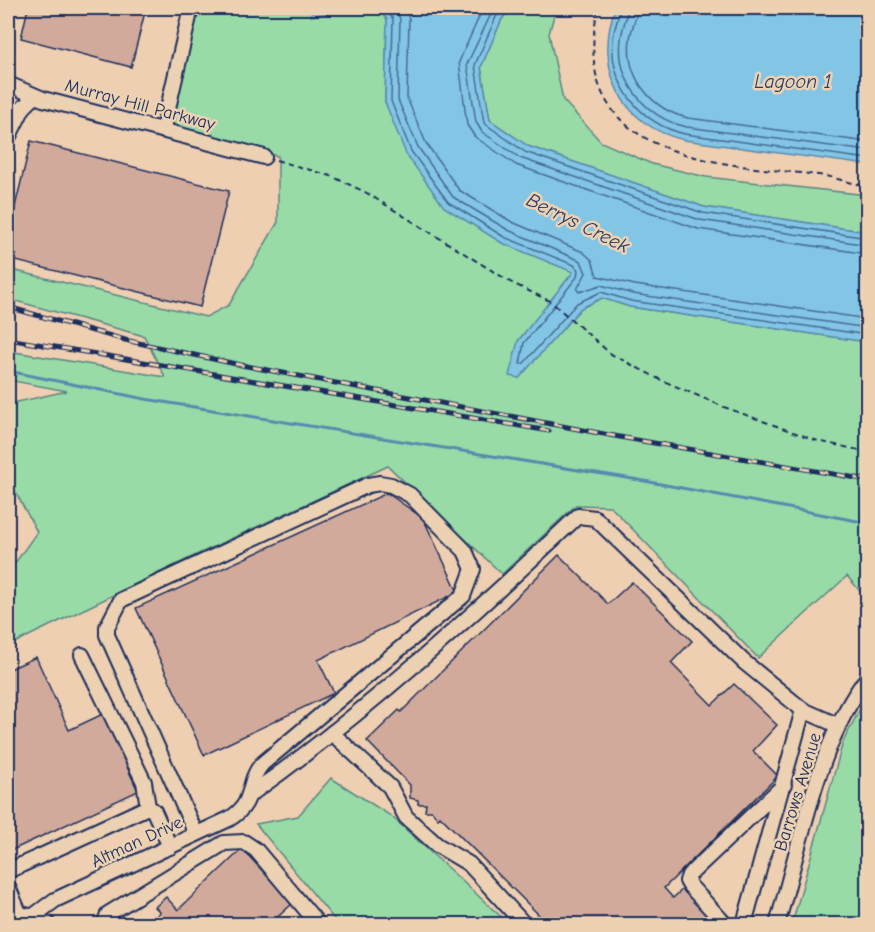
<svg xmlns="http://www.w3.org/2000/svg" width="875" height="932" font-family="'Comic Neue',sans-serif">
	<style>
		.green { fill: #98dba7; stroke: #5a8582; stroke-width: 1.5 }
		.water { fill: #83c5e4; stroke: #5989ae; stroke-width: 1.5 }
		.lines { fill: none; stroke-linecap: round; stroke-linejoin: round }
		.shore { stroke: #456b94; stroke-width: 1.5 }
		.stream { stroke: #5989ae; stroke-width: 3 }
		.building { fill: #d1aa9c; stroke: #1b2f5e; stroke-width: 1.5 }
		.minor-casing { stroke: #1b2f5e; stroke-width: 18 }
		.path { stroke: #1b2f5e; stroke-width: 2; stroke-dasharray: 6 4.5; stroke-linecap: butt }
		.minor { stroke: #ecd1b3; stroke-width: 14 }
		.rail-casing { stroke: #1b2f5e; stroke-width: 5 }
		.rail { stroke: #ecd1b3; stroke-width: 3; stroke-dasharray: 9; stroke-linecap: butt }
		.labels { text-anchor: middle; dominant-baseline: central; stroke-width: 5; stroke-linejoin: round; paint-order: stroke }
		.street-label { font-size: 18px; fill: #1b2f5e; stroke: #ecd1b3 }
		.water-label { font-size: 20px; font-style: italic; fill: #253e6b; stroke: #ecd1b3 }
	</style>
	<rect width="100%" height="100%" fill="#efcfb1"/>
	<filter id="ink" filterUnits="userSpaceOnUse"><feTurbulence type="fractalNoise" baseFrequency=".0167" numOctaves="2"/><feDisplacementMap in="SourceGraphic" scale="12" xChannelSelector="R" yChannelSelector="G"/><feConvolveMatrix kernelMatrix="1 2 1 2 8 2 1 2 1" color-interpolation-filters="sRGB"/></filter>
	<g filter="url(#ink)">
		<g class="green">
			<polygon points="188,8 313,8 311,15 377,8 387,19 385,102 502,243 574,272 518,341 519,378 581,308 602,298 630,307 867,342 867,599 847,576 758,658 610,506 576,505 502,574 388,466 196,555 8,646 8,573 37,532 8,478 8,404 67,391 8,380 8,351 165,377 144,336 8,299 8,269 206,317 229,305 278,222 278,156 157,124"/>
			<polygon points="511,8 556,8 549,34 563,100 601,142 652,164 706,177 867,195 867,232 704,207 527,146 490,120 481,67 502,19"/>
			<polygon points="867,695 867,924 792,924 843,742"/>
			<polygon points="331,778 391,816 509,924 338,924 256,824 298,816"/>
		</g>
		<g class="water">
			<polygon points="313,8 361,8 311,16"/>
			<polygon points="377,8 511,8 502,19 481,67 490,120 528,146 704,207 867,232 867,342 630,307 602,298 581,308 519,378 509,376 518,341 573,272 502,243 444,207 406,154 385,102 387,19"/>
			<path d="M 615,8 L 867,8 L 867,165 L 684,140 C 620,125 594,68 615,8 Z"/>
		</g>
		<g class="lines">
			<g class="shore">
				<polyline points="385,8 393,19 391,101 411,151 448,202 504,237 574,265 578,270 577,277 524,343 520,364 524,363 577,303 601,292 631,301 868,335"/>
				<polyline points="395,8 400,19 398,100 418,147 453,197 508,230 581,261 586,273 577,289 579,292 601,285 633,294 868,328"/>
				<polyline points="406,8 409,19 407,98 426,143 459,190 512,222 583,252 592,260 597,276 635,285 868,319"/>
				<polyline points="483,8 459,62 467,125 475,137 516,165 698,229 868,254"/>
				<polyline points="494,8 467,64 476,122 482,132 520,158 700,220 868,245"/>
				<polyline points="504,8 496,17 475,65 484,123 525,152 703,213 868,238"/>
				<path d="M 620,8 C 619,18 614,28 613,39 C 609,85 641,124 685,134 L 868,159"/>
				<path d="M 628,8 C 627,18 622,28 621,39 C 616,82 646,118 687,127 L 868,151"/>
				<path d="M 637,8 C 637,18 631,29 630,39 C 625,77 652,110 688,118 L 868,142"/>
			</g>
			<polyline class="stream" points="8,371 145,399 639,480 868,523"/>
		</g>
		<g class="building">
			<polygon points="28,8 146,8 131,67 21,38"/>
			<polygon points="31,141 229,191 200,307 8,259 8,235"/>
			<polygon points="387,493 423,518 458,592 318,660 334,693 204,755 136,608"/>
			<polygon points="559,555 608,604 632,582 692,641 671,663 712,705 734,684 777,725 753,751 778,776 664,888 673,898 684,888 717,922 714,924 548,924 440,816 438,819 432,811 425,811 426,804 418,804 418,800 410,798 410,785 367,741 399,710 401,712"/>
			<polygon points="36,657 69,730 103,714 138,791 8,852 8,670"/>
			<polygon points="242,849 293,903 270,924 150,922 160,912 155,907 166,897 178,910"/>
		</g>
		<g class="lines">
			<g class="minor-casing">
				<g id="minor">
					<polyline points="8,84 43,99 264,157"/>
					<polyline points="163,130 191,8"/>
					<polyline points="8,138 23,108 35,96"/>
					<polyline points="82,655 144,782 148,807"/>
					<polyline points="332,733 390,787 406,817 437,845 469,864 524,924"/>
					<path d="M 251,794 C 368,711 474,614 578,516 L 595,518 L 744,662 L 803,710 L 837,725"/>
					<polyline points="8,871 148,807 154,811 170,847"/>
					<polyline points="8,887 20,915"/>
					<polyline points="8,917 26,915 48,924"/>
					<path d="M 32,917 L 55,900 L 229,819 C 257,802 245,783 262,764 L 463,596 L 473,569 L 465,551 L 410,495 L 391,485 L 380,483 L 368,485 L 121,600 L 107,627 L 107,635 L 196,834"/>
					<polyline points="104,924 108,914 224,843 244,842 256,850 318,924"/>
					<polyline points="725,924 690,886 687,881 689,875 784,785"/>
					<polyline points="744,924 803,710"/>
					<path d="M 777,924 C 800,848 818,739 868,677"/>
				</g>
			</g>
			<g class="path">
				<path d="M 598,8 C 565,159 713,163 819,175 C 835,177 851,184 868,186"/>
				<polyline points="276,160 331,176 365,192 512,283 550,301 611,354 659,379 724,407 818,441 868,452"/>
			</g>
			<use href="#minor" class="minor"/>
			<g class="rail-casing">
				<g id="rail">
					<polyline points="8,307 125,340 236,364 625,438 868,480"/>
					<polyline points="8,339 549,431"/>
				</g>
			</g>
			<use href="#rail" class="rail"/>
		</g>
	</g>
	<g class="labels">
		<g class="street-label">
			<text transform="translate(140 105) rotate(15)">Murray Hill Parkway</text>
			<text transform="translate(798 792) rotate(-73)">Barrows Avenue</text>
			<text transform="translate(137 842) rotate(-25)">Altman Drive</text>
		</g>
		<g class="water-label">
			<text x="793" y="81">Lagoon 1</text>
			<text transform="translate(578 223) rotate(26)">Berrys Creek</text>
		</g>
	</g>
	<rect width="875" height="932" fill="none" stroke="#ecd1b3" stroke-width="30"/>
	<rect x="15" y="15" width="845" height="902" fill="none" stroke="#1b2f5e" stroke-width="2" filter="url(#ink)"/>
</svg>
